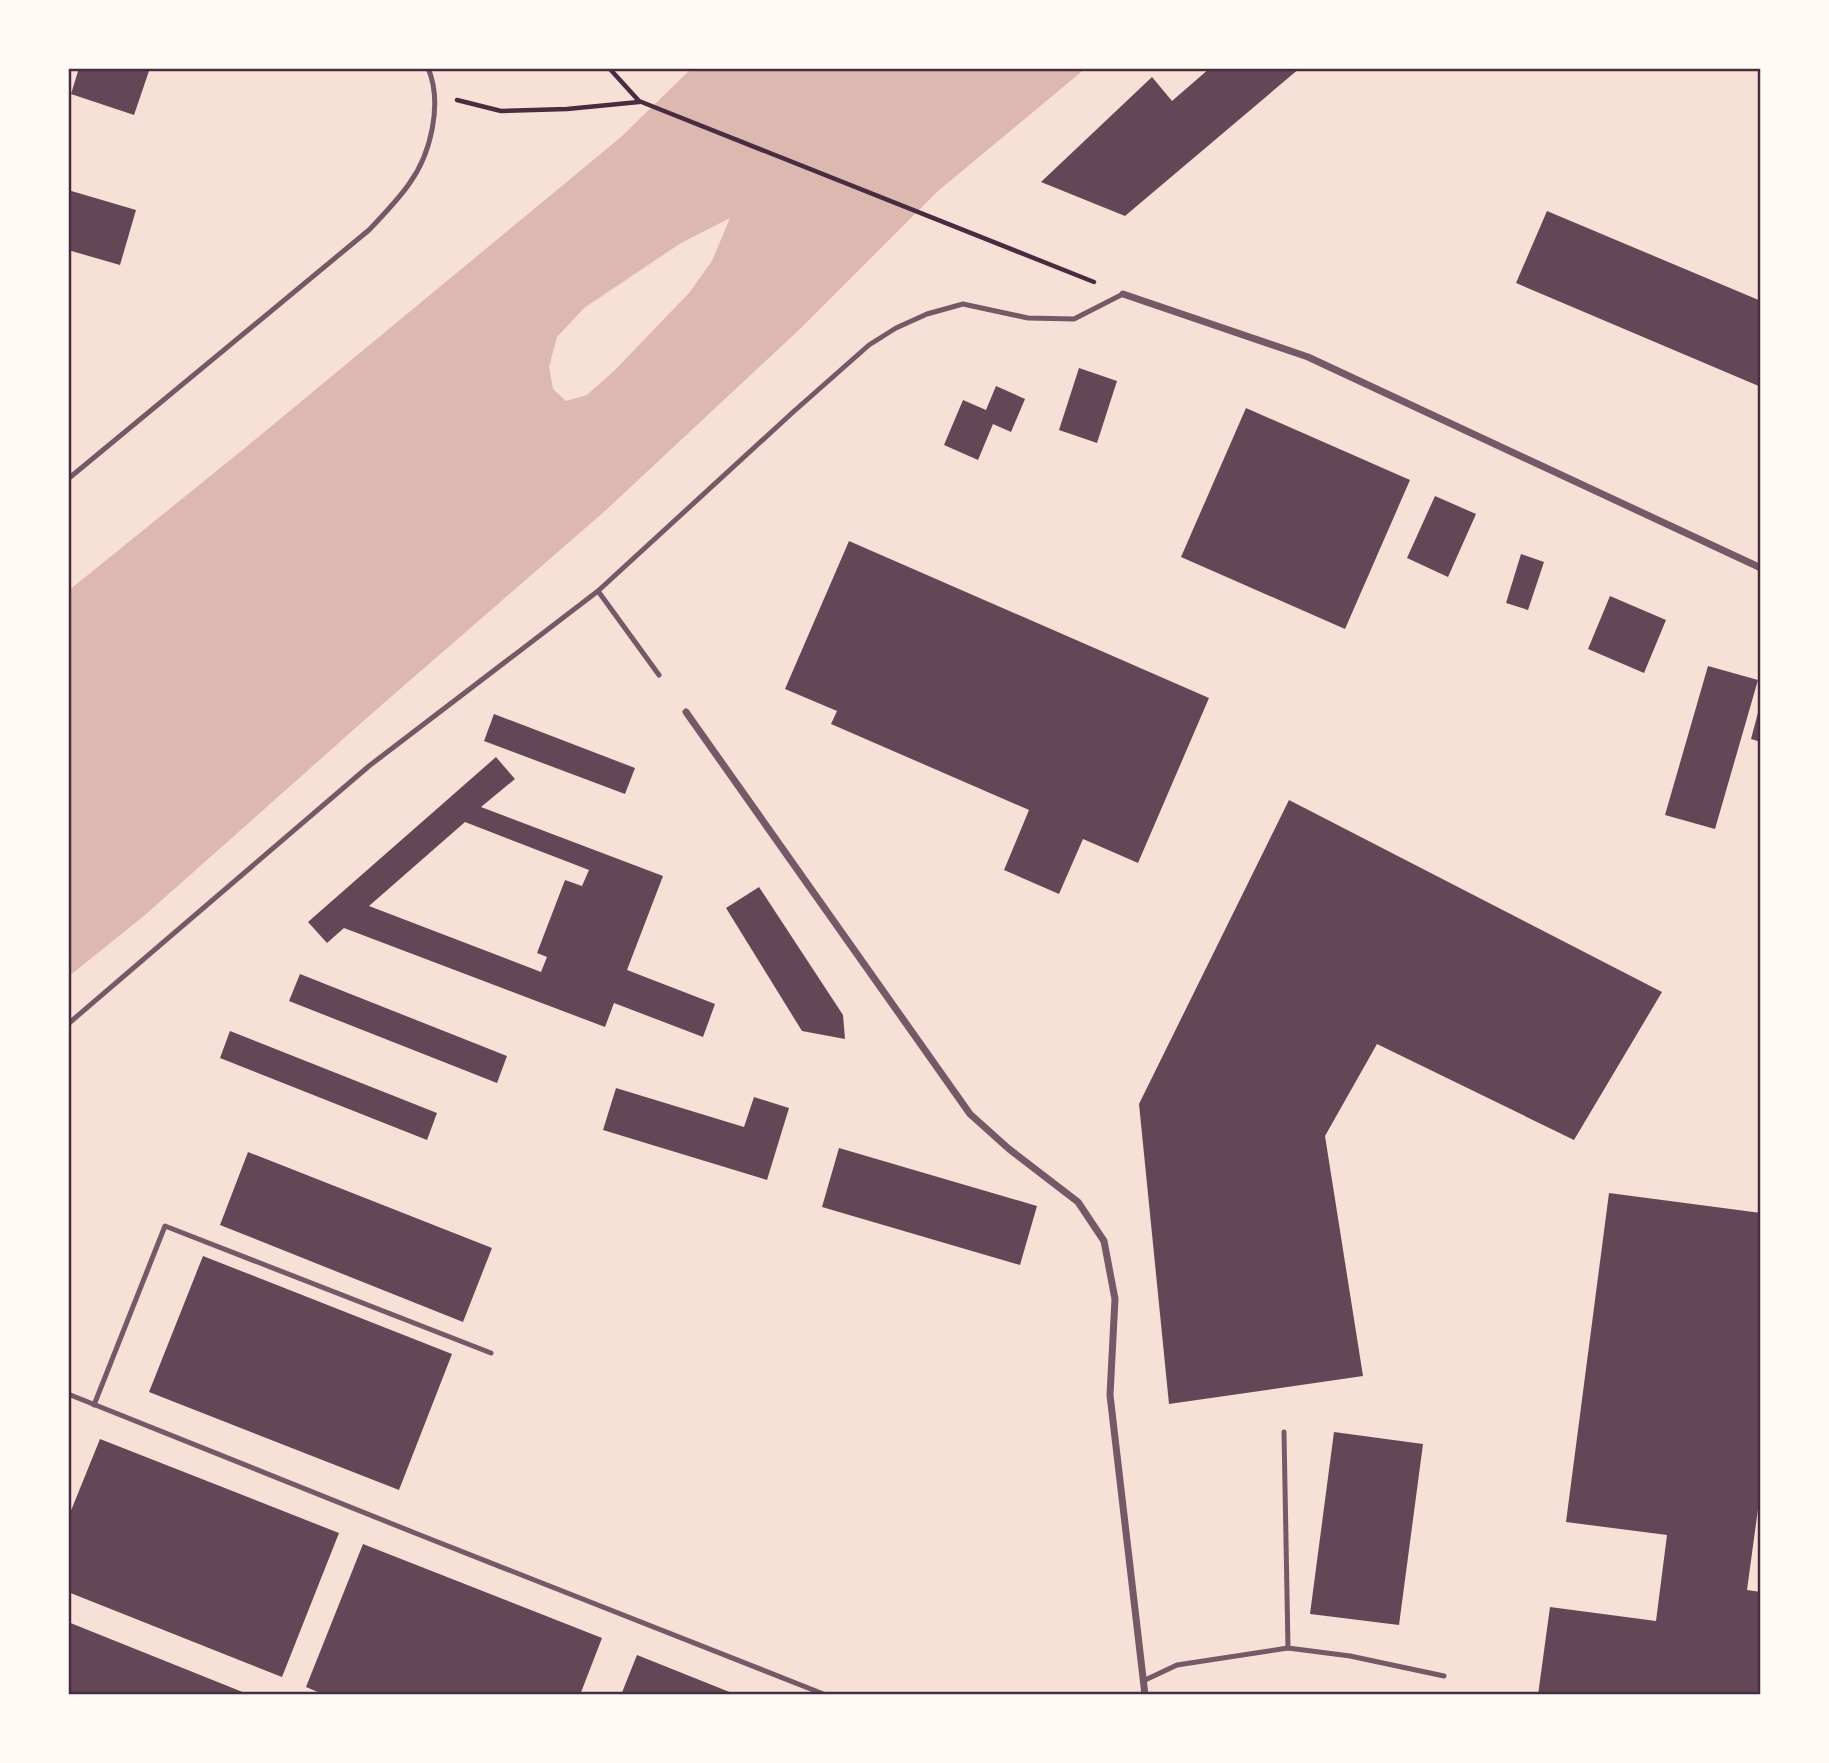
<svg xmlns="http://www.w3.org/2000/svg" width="1829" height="1763" font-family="Montserrat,sans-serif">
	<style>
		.water { fill: #dcb8b0; fill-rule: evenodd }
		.building { fill: #644757; fill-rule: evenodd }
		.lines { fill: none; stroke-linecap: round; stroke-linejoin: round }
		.path { stroke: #4a2c40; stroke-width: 4.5 }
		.service { stroke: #755966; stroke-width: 5 }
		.minor { stroke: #755966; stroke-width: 7 }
		.neatline { fill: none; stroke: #4a2c40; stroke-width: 2.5 }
	</style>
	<rect width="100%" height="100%" fill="#f7e1d7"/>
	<path class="water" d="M 692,68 L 1086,68 L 938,191 L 801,328 L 605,511 L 369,716 L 145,915 L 68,977 L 68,591 L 240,452 L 621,137 ZM 730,218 L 712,261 L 689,293 L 615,370 L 587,395 L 566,401 L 553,389 L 549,367 L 557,337 L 584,308 L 681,243 Z"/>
	<g class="building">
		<polygon points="79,68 150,68 134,115 71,94"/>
		<polygon points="1210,68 1300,68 1125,216 1041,182 1152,77 1172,101"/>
		<polygon points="68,190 136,210 120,265 68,250"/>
		<polygon points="1547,211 1761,301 1761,387 1516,283"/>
		<polygon points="1079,368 1117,381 1097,443 1059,430"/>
		<polygon points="996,386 1025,399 1011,432 993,424 978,460 944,445 963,400 986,410"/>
		<polygon points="1246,408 1410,480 1345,629 1181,557"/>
		<polygon points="1435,496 1476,514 1448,577 1407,558"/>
		<polygon points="849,541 1209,698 1138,863 1083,839 1059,894 1004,870 1029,810 831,724 837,711 785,689"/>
		<polygon points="1521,554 1544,562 1528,610 1506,603"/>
		<polygon points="1610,596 1666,620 1644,673 1588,649"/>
		<polygon points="1708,666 1758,680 1715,829 1665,815"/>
		<polygon points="1760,705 1761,705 1761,742 1751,739"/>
		<polygon points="494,714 635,768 625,794 484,741"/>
		<path d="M 496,757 L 515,779 L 481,807 L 663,876 L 627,970 L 715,1004 L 703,1037 L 614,1003 L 605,1027 L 344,928 L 327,943 L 308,922 ZM 465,822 L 589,870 L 582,886 L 565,880 L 537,953 L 547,957 L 541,972 L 369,906 Z"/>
		<polygon points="1289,800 1662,992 1574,1140 1377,1044 1325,1136 1363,1376 1169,1404 1139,1104"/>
		<polygon points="759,887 843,1015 845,1039 802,1031 726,908"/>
		<polygon points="300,974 507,1056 497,1083 289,1001"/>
		<polygon points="230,1031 437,1113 427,1140 220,1058"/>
		<polygon points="616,1088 744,1127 754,1097 789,1108 767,1180 603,1130"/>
		<polygon points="839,1148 1037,1206 1020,1265 822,1207"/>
		<polygon points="248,1152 492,1248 463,1322 220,1225"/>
		<polygon points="1609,1193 1761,1213 1761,1487 1747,1590 1761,1592 1761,1695 1538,1695 1550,1607 1656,1621 1667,1535 1566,1522"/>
		<polygon points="203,1256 452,1354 399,1490 149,1392"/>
		<polygon points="1334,1432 1423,1444 1399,1625 1310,1614"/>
		<polygon points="100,1439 339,1533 282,1677 68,1592 68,1518"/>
		<polygon points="363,1544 602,1638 580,1695 325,1695 306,1687"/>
		<polygon points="68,1622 250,1695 68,1695"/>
		<polygon points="637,1655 737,1695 621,1695"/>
	</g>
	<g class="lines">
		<g class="path">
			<polyline points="609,68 639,101 1094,282"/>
			<polyline points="457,100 501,111 567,109 639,102"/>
		</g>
		<g class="service">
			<path d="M 68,479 L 369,230 C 383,215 398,200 409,184 C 431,154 443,103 428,68"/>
			<polyline points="659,675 598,591 792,413 869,345 896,328 927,314 963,304 1028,318 1074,319 1123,294"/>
			<polyline points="68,1024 369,766 598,591"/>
			<polyline points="68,1394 415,1533 826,1695"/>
			<polyline points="94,1405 165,1226 491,1353"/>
			<polyline points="1284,1432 1288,1648"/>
			<polyline points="1143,1681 1177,1665 1288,1648 1350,1656 1444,1676"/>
		</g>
		<g class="minor">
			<polyline points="1123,294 1308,357 1761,568"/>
			<polyline points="686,712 970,1114 1009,1149 1078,1202 1104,1241 1115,1299 1110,1395 1145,1695"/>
		</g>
	</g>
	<rect width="1829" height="1763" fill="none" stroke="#fffaf5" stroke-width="140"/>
	<rect x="70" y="70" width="1689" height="1623" class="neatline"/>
</svg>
